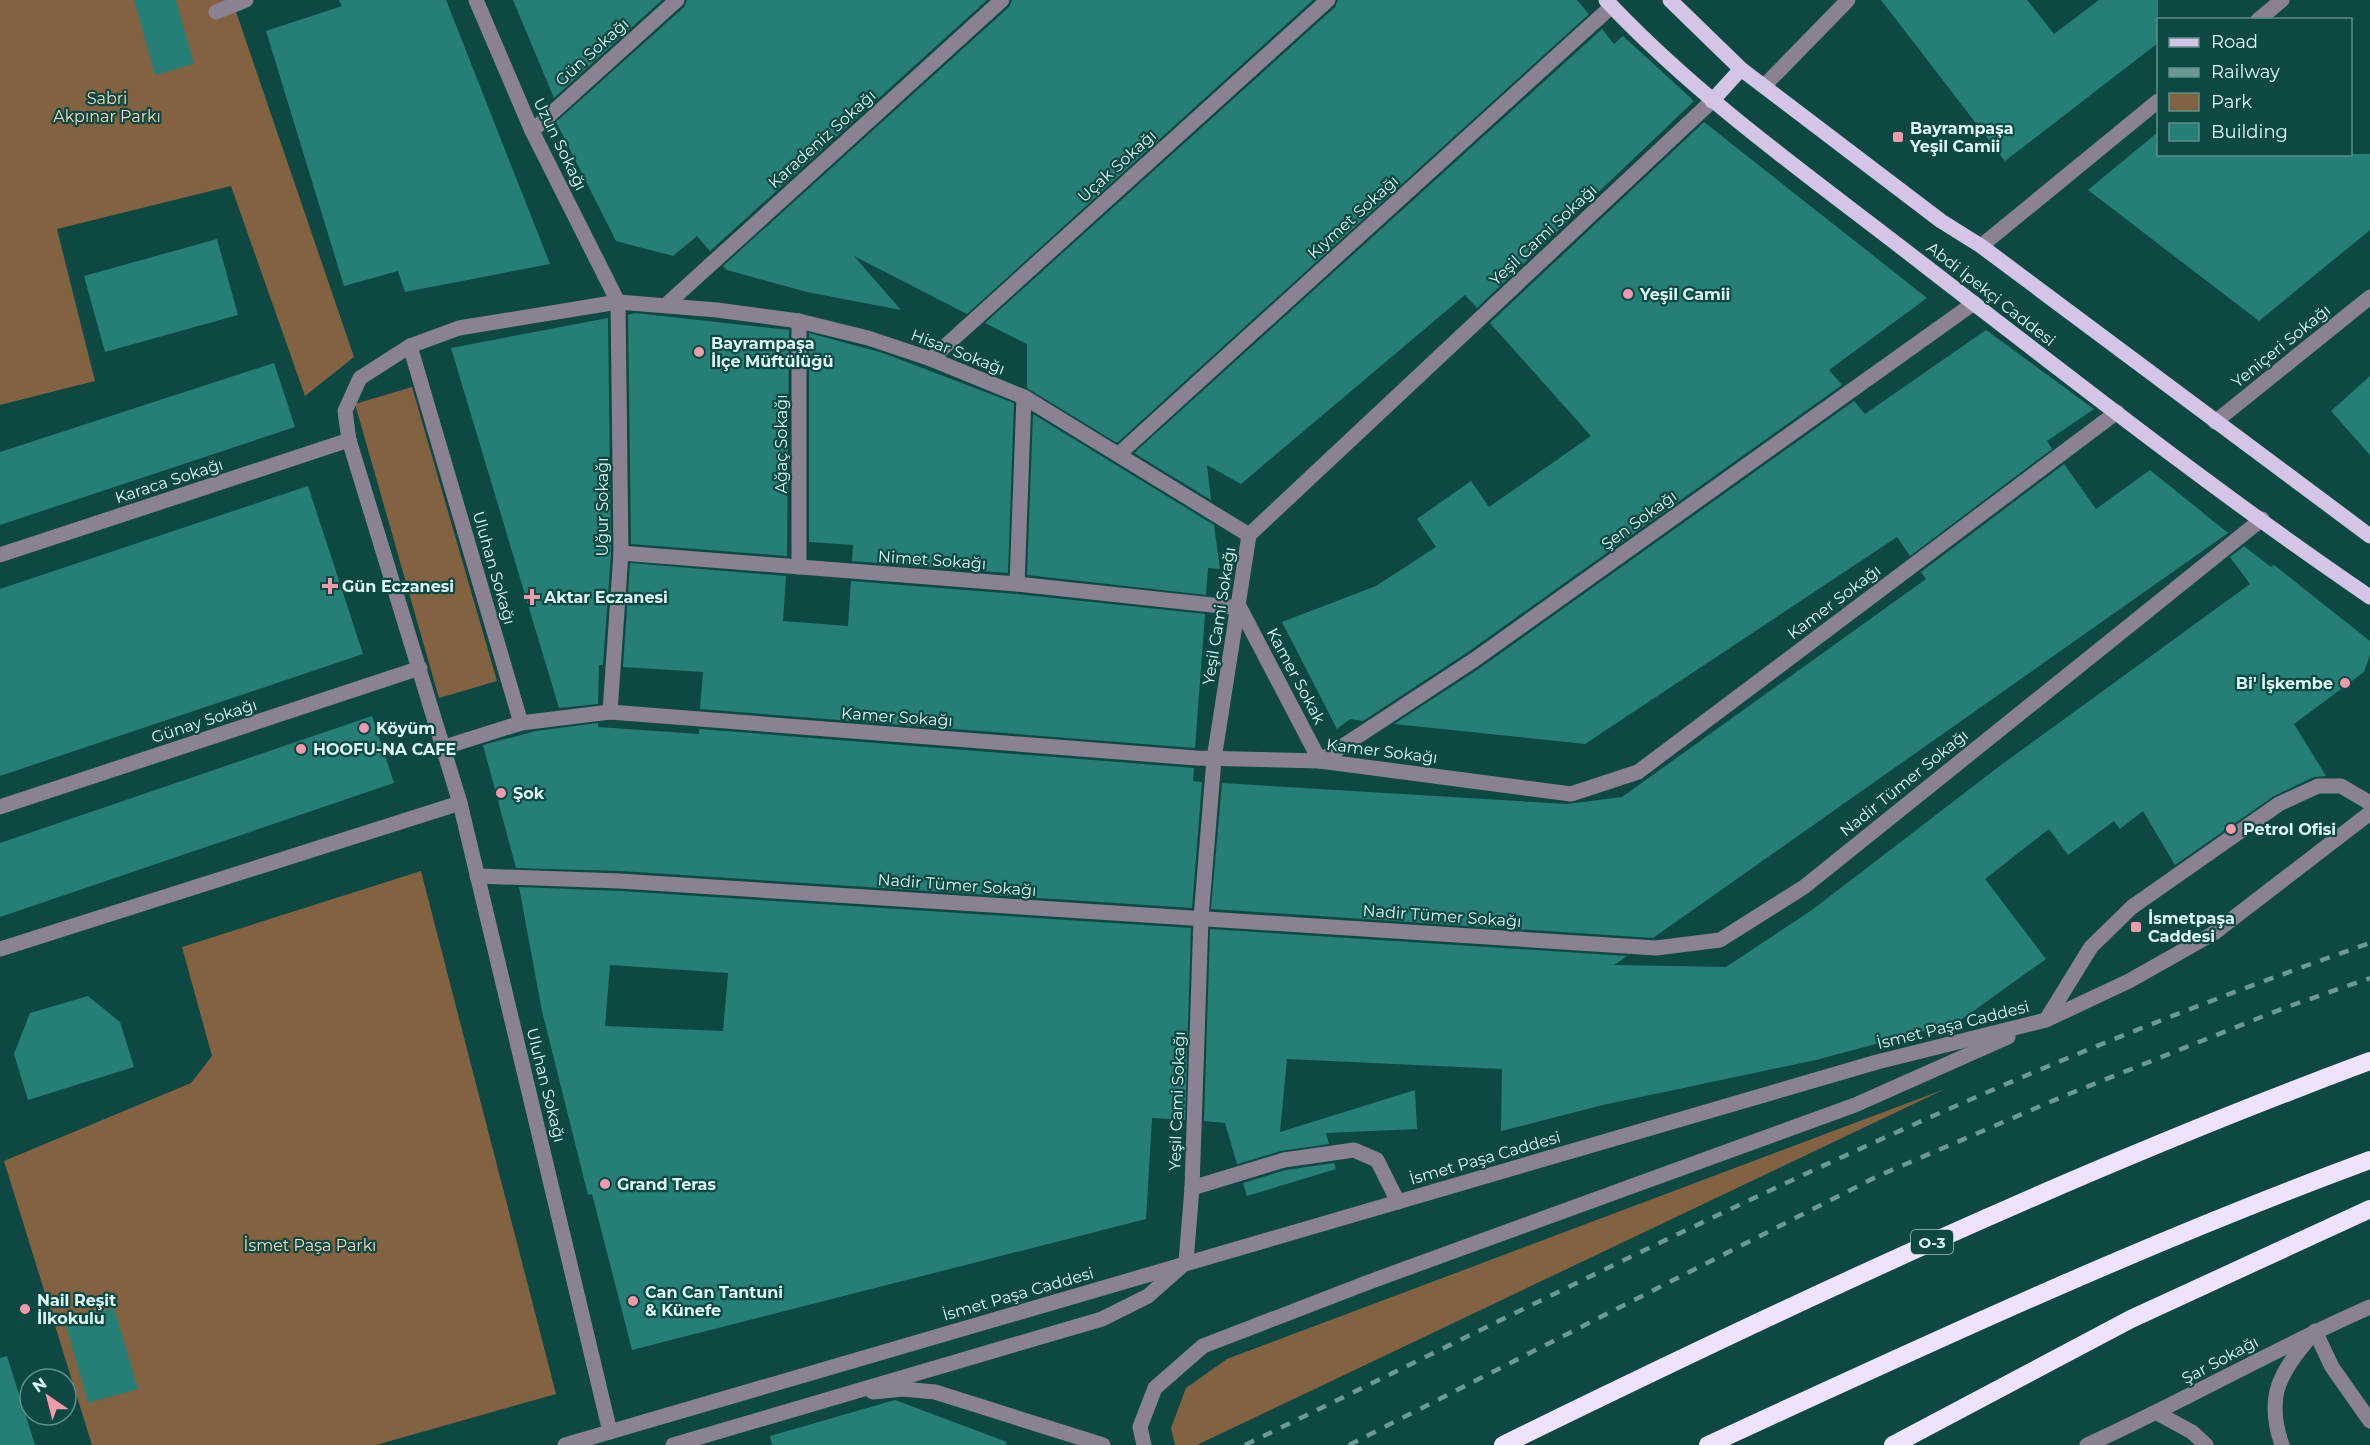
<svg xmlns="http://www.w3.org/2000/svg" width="2370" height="1445" font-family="Montserrat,sans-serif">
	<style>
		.green { fill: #836241 }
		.building { fill: #267f77; fill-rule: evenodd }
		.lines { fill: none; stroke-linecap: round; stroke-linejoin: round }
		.minor { stroke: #8a8292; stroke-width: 15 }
		.major { stroke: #d4c5e6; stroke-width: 15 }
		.highway { stroke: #eee3fb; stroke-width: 18 }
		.rail { stroke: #6d9995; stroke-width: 4.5; stroke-dasharray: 10 10; stroke-linecap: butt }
		.poi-dot { fill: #f29aac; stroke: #0e4843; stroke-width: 2 }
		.labels { text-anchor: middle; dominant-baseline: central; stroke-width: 4.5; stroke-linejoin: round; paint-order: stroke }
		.shield { fill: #0e4843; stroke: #a0c4c0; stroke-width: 1.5 }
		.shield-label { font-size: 15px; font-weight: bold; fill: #def9f5 }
		.street-label { font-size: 16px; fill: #def9f5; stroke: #0e4843 }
		.park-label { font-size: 16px; fill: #fbdcbd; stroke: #0e4843 }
		.poi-label { font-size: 16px; font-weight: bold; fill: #def9f5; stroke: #0e4843; text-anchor: start }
	</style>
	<rect width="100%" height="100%" fill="#0e4843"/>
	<g class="green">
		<polygon points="0,0 232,0 354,357 305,396 231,186 57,229 95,381 0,405"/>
		<polygon points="412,387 497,681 439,698 355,404"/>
		<polygon points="421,871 556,1394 376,1445 92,1445 4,1161 191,1083 212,1056 182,947"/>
		<polygon points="1945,1089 1197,1445 1175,1445 1171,1428 1186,1388 1227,1359"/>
	</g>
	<g class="building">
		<polygon points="134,0 176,0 194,64 155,75"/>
		<polygon points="339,0 446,0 550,264 405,292 398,271 344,286 266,31 342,6"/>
		<polygon points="513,0 662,0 554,98"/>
		<polygon points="687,0 987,0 710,251 697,236 673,256 616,241 556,122 684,7"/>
		<polygon points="1012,0 1313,0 967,314 854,256 901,310 807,292 727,270 723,266 1009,7"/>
		<polygon points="1338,0 1577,0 1589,14 1117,443 1027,388 1027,344 985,323 1335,7"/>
		<polygon points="1881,0 2027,0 2054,34 2099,0 2158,0 2158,43 2005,161"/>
		<polygon points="1602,29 1614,44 1623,36 1694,101 1477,308 1465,295 1241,484 1207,465 1211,500 1134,453"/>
		<polygon points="1704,122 1927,298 1829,370 1842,385 1468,652 1363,721 1350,719 1337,729 1282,622 1376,586 1436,547 1417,519 1471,481 1489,507 1591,436 1490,323"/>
		<polygon points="2158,132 2158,154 2370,154 2370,230 2259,321 2088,190"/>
		<polygon points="217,239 238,315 105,352 84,276"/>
		<polygon points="635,313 789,330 787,556 631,544 628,315"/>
		<polygon points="608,318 611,553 603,665 599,665 598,704 559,708 451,348"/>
		<polygon points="1986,330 2094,409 2047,441 2052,449 1910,556 1897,537 1585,744 1394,724 1480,668 1854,401 1865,414"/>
		<polygon points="809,333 883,353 1014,403 1008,573 852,561 853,545 809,542"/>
		<polygon points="274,363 295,427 0,525 0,452"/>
		<polygon points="2370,376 2370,455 2331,411"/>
		<polygon points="1033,414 1214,525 1220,569 1208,568 1206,595 1027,575"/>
		<polygon points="2064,464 2096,509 2150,470 2228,533 1653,938 1211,909 1222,783 1567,804 1622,797 1926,579 1921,572"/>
		<polygon points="308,486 363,654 0,776 0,589"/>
		<polygon points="2244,546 2271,567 2274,565 2370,641 2370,655 2364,672 2294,724 2326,776 2314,777 2274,796 2175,865 2143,811 2120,829 2114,821 2068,855 2049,829 1985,879 2046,959 1958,1022 1816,1060 1603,1105 1501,1131 1502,1069 1287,1059 1280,1132 1415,1090 1417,1129 1326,1133 1329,1144 1281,1151 1237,1164 1225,1123 1204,1121 1210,929 1627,956 1614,965 1726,967 1812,910 2001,765 2250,584 2230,557"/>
		<polygon points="630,563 786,576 783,621 848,626 851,581 1016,594 1205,614 1195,748 700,709 703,672 623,667"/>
		<polygon points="372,716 394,783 0,917 0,843"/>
		<polygon points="598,723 598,727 699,734 699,729 1194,768 1193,781 1202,782 1192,908 621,871 516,868 483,745 536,731"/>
		<path d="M 519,887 L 620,891 L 1191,928 L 1185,1120 L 1152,1118 L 1146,1219 L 632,1350 L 592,1194 L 588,1195 L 542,1011 ZM 610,965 L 728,973 L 723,1031 L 605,1026 Z"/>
		<polygon points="88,996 120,1022 134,1067 28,1100 14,1054 30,1013"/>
		<polygon points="1334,1163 1336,1169 1247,1196 1243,1183 1286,1170"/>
		<polygon points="114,1308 138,1389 88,1403 65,1322"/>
		<polygon points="7,1356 35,1445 0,1445 0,1358"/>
		<polygon points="895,1400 1007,1442 1006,1445 772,1445 770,1436"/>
	</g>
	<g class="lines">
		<g class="minor">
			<polyline points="476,0 532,131 618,302 621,553 610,712"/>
			<polyline points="216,12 246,0"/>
			<polyline points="2258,20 2282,0"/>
			<polyline points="1764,86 1848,0"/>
			<polyline points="532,131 677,0"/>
			<polyline points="1981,246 2158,101"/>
			<polyline points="666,305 1002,0"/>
			<polyline points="799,321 799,567"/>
			<polyline points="410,346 521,723"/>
			<polyline points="931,359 1328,0"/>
			<polyline points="2215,422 2370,297"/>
			<polyline points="1119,454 1612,6"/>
			<polyline points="621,553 1017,584 1240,608 1320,761 1474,660 1974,303"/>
			<polyline points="0,555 349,440"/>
			<polyline points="1017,584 1024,397"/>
			<polyline points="445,747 521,723 610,712 1196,758 1320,761 1571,794 1638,772 2117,412"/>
			<polyline points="0,807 420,668"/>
			<polyline points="477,876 620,881 1656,948 1720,940 1804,887 2262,519"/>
			<polyline points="0,949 460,803"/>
			<polyline points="2046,1020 2091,947 2132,907 2279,804 2318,786 2341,786 2370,803"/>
			<polyline points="1192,1188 1284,1160 1354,1150 1377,1160 1398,1202"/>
			<polyline points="1186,1262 1192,1188 1201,918 1214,759 1249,535 1712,101"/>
			<polyline points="2315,1331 2332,1367 2370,1421"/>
			<polyline points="873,1392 903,1389 935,1392 1103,1445"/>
			<polyline points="2157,1413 2192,1432 2206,1445"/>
			<polyline points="610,1432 460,803 349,440 345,411 360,378 410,346 459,328 618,302 717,310 799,321 868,338 931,359 1024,397 1249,535"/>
			<polyline points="565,1445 1877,1062 2046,1020 2129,981 2214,933 2370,813"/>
			<polyline points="673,1445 1102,1319 1148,1296 1182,1266"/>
			<polyline points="1144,1445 1140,1427 1155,1388 1203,1346 1369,1282 1855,1105 2008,1037"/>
			<path d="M 2087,1445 C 2183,1402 2273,1349 2370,1307"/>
			<path d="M 2282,1445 C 2265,1396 2280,1373 2311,1336"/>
		</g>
		<g class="major">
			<path d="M 1606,0 C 1702,102 1815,180 1924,265 C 2071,378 2217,493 2370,597"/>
			<polyline points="1670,0 1741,69 1941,221 1981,246 2370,536"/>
			<polyline points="1712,101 1741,69"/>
		</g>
		<g class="highway">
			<path d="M 1503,1445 C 1787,1306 2074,1171 2370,1061"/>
			<path d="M 1708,1445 C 1927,1344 2145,1243 2370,1160"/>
			<polyline points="1893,1445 2131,1319 2370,1209"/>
		</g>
		<g class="rail">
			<path d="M 1245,1445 C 1516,1314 1785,1176 2063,1060 C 2164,1018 2267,979 2370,943"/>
			<polyline points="1349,1445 1878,1176 2064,1096 2284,1008 2370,978"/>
		</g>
	</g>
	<g class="poi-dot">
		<rect x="1892" y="131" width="12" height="12" rx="3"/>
		<circle cx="1628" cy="294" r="6"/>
		<circle cx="699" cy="352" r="6"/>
		<path d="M327 577h6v6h6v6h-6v6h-6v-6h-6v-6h6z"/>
		<path d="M529 588h6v6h6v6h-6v6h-6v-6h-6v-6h6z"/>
		<circle cx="2345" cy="683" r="6"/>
		<circle cx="364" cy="728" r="6"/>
		<circle cx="301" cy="749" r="6"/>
		<circle cx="501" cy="793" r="6"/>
		<circle cx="2231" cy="829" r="6"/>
		<rect x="2130" y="921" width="12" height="12" rx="3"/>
		<circle cx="605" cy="1184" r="6"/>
		<circle cx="633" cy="1301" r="6"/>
		<circle cx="25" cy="1309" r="6"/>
	</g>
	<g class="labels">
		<rect class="shield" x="1911" y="1230" width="42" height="24" rx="4.5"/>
		<g class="shield-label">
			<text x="1932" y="1242">O-3</text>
		</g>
		<g class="street-label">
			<text transform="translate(592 52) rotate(-42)">Gün Sokağı</text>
			<text transform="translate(822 139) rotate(-42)">Karadeniz Sokağı</text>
			<text transform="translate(560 144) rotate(64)">Uzun Sokağı</text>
			<text transform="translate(1117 166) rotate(-42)">Uçak Sokağı</text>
			<text transform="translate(1353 217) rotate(-42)">Kıymet Sokağı</text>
			<text transform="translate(1543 235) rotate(-43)">Yeşil Cami Sokağı</text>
			<text transform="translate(1991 294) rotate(38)">Abdi İpekçi Caddesi</text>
			<text transform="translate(2281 346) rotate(-39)">Yeniçeri Sokağı</text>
			<text transform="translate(958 352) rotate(21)">Hisar Sokağı</text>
			<text transform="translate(781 444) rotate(-90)">Ağaç Sokağı</text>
			<text transform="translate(169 481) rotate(-18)">Karaca Sokağı</text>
			<text transform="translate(602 507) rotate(-90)">Uğur Sokağı</text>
			<text transform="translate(1639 520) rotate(-36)">Şen Sokağı</text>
			<text transform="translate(932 560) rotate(4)">Nimet Sokağı</text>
			<text transform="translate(494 568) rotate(74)">Uluhan Sokağı</text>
			<text transform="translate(1834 602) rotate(-37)">Kamer Sokağı</text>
			<text transform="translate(1219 616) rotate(-81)">Yeşil Cami Sokağı</text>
			<text transform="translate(1296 676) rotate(62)">Kamer Sokak</text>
			<text transform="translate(897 717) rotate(4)">Kamer Sokağı</text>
			<text transform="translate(204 721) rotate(-18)">Günay Sokağı</text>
			<text transform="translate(1382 751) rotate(7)">Kamer Sokağı</text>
			<text transform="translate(1904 783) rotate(-39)">Nadir Tümer Sokağı</text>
			<text transform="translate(957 885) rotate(4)">Nadir Tümer Sokağı</text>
			<text transform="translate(1442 916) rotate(4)">Nadir Tümer Sokağı</text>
			<text transform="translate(1953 1025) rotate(-14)">İsmet Paşa Caddesi</text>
			<text transform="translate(546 1085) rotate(76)">Uluhan Sokağı</text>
			<text transform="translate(1177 1101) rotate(-88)">Yeşil Cami Sokağı</text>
			<text transform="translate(1485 1158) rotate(-16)">İsmet Paşa Caddesi</text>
			<text transform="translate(1018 1294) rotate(-16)">İsmet Paşa Caddesi</text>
			<text transform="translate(2220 1360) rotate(-28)">Şar Sokağı</text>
		</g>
		<g class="park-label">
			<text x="107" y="98">Sabri<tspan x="107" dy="18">Akpınar Parkı</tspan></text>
			<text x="310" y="1245">İsmet Paşa Parkı</text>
		</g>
		<g class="poi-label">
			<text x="1910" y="128">Bayrampaşa<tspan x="1910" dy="18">Yeşil Camii</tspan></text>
			<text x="1640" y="294">Yeşil Camii</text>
			<text x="711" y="343">Bayrampaşa<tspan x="711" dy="18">İlçe Müftülüğü</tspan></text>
			<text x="342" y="586">Gün Eczanesi</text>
			<text x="544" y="597">Aktar Eczanesi</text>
			<text x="2333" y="683" text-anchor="end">Bi' İşkembe</text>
			<text x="376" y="728">Köyüm</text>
			<text x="313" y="749">HOOFU-NA CAFE</text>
			<text x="513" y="793">Şok</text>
			<text x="2243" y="829">Petrol Ofisi</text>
			<text x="2148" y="918">İsmetpaşa<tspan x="2148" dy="18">Caddesi</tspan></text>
			<text x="617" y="1184">Grand Teras</text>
			<text x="645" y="1292">Can Can Tantuni<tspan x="645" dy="18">&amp; Künefe</tspan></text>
			<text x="37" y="1300">Nail Reşit<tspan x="37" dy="18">İlkokulu</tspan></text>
		</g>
	</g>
	<rect x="2157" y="18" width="195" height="138" fill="#0e4843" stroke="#618f8a" stroke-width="1.5"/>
	<rect x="2169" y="38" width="30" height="9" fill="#d4c5e6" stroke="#618f8a" stroke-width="1.5"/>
	<text x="2211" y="48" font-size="18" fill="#def9f5">Road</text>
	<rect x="2169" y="68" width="30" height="9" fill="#6d9995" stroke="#618f8a" stroke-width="1.5"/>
	<text x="2211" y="78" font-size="18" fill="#def9f5">Railway</text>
	<rect x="2169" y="93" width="30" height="18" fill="#836241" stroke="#618f8a" stroke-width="1.5"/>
	<text x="2211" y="108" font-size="18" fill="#def9f5">Park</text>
	<rect x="2169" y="123" width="30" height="18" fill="#267f77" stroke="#618f8a" stroke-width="1.5"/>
	<text x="2211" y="138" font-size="18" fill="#def9f5">Building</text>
	<g transform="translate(48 1397) rotate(325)"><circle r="28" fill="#0e4843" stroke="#618f8a" stroke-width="1.5"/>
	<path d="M0-4.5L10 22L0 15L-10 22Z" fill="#f29aac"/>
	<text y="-9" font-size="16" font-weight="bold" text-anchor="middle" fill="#def9f5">N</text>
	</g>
</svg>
